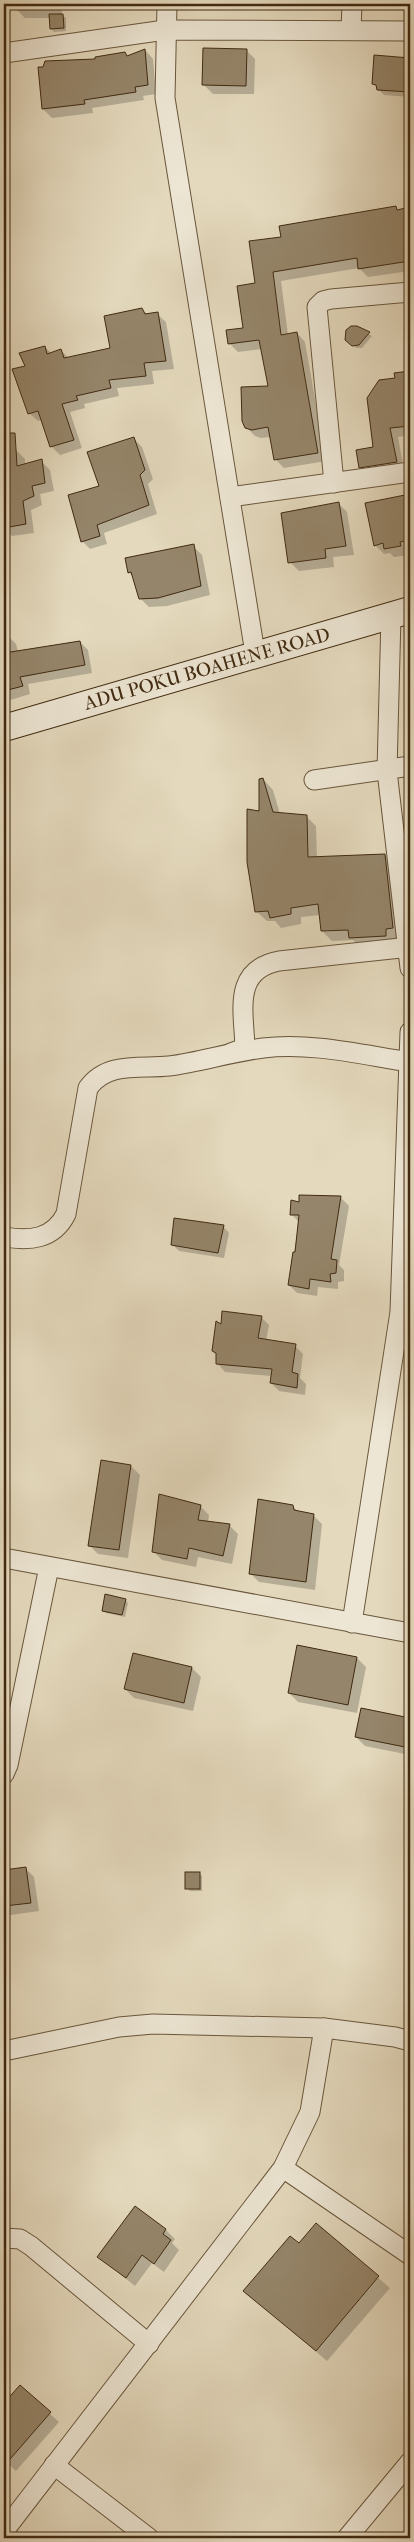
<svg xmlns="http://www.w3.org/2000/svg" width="414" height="2542" font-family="'IM FELL French Canon',serif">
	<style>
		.shadow { fill: #0003 }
		.building { fill: #95856a; stroke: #402a11 }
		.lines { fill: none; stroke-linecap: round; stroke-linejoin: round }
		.street-casing { stroke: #69563c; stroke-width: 21 }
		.secondary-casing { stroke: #402a11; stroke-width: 28 }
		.street { stroke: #ede6d4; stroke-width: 19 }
		.secondary { stroke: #ede6d4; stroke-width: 26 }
		.labels { text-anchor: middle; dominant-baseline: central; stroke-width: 4; stroke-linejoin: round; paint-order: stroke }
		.street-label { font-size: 19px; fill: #402a11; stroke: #ede6d4 }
	</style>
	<rect width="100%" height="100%" fill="#e4d9bd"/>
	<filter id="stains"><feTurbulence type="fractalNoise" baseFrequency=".004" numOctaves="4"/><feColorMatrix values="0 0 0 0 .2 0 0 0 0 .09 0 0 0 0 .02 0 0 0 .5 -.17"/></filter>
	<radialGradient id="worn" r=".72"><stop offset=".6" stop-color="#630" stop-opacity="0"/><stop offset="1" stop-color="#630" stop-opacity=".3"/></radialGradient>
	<g class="shadow">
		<polygon points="5,4 61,4 62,15 66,18 66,31 54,32 51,29 51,18 25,18 16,9 9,8"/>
		<polygon points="145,50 153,59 156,94 143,96 144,100 92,108 93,113 52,118 43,109 96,60 128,57"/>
		<polygon points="246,50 255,59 254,94 213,94 204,85"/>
		<polygon points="375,57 410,59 410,97 384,95 378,89 374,83"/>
		<polygon points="396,208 399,211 410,209 410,271 368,277 359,268 281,281 288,335 297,333 305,342 326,461 284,468 275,459 271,437 261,438 255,436 246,427 270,387 262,349 238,352 229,343 245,329 256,284 282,238"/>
		<polygon points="142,309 148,315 157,314 166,322 174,369 152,371 154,384 117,388 119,396 84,404 85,408 70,412 82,448 60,455 52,447 43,420 38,421 29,413 27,367 45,347 52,354 61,350 69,359 112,349"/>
		<polygon points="357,327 372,336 362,348 356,348 346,339"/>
		<polygon points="410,372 410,435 398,437 404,470 369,476 360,467 375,448 396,379 396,374"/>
		<polygon points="134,439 142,447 153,479 148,484 157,514 104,533 107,544 90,549 82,541 100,486"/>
		<polygon points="16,450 25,459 25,465 41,461 50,470 54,491 40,494 42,505 31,510 34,533 12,536 4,528 4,453"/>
		<polygon points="410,495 409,555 394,557 390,553 384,554 375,545 366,504"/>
		<polygon points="338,503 347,512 354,555 333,557 334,567 299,571 290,562"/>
		<polygon points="193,546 202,555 210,595 167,606 149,607 140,598 133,577 129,572"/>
		<polygon points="8,636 16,644 18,652 80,642 88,650 92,673 28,684 30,694 4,702 4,637"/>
		<polygon points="263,779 273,790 280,814 306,816 316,826 317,858 385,855 395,865 403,938 396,939 396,946 361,948 353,940 332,941 322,931 320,915 301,917 301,924 281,928 275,921 267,921 256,911"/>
		<polygon points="341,1198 349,1206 339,1265 344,1270 344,1281 338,1282 338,1289 318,1287 317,1296 297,1293 289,1285 299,1222 291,1214 300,1203"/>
		<polygon points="223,1226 229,1233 224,1258 179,1251 173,1245"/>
		<polygon points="261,1317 269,1325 266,1341 295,1346 303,1354 300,1378 306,1384 305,1395 279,1391 271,1383 272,1376 225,1372 217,1363 218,1355 213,1351 222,1326"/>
		<polygon points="131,1466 140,1475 128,1558 98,1554 89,1545"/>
		<polygon points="200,1506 209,1515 208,1523 229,1525 238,1534 232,1564 198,1557 196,1567 162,1560 153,1551"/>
		<polygon points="292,1506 299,1512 313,1515 322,1524 315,1590 259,1582 250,1573"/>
		<polygon points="125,1600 128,1603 125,1617 106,1613 103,1610"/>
		<polygon points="134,1654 192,1668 201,1677 193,1711 134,1698 125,1689"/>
		<polygon points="357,1658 366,1667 357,1713 298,1702 289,1693"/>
		<polygon points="362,1710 410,1719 410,1755 365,1746 356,1737"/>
		<polygon points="25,1868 34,1877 39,1911 4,1916 4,1871"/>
		<polygon points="199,1873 202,1876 202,1891 190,1891 187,1888"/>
		<polygon points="135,2208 166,2230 175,2239 172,2243 179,2250 164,2272 152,2263 135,2286 99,2257"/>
		<polygon points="316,2224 390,2288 327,2361 245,2291 299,2245"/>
		<polygon points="20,2387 59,2422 16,2471 4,2460 4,2405"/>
	</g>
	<g class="building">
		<polygon points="49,14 63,14 64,28 50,29"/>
		<polygon points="203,48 247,49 246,86 202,85"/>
		<polygon points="145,49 148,85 135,87 136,92 84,100 85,104 42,109 38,67 43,67 45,61 95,59 95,57 125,52 127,56"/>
		<polygon points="374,55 410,58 410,92 377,90 376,85 372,84"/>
		<polygon points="396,206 397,210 410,207 410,261 358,269 357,258 273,272 281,335 297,332 318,453 274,460 268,427 252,430 245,428 242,421 241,387 268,386 259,340 228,344 226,330 243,328 237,286 255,283 249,241 281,237 279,226"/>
		<polygon points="142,308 145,314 158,312 166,361 144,363 146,376 109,380 111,388 76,396 78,400 62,404 74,440 50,447 38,411 28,414 12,369 25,366 19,353 45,346 47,354 61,349 64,358 110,348 104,316"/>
		<polygon points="351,326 357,326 370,332 359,345 352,346 345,340 346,330"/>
		<polygon points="410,371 410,426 390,428 397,462 359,468 356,450 373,447 367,398 379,380 395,378 394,373"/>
		<polygon points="4,433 15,433 17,466 42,459 45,483 32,486 34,496 23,501 26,524 4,528"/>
		<polygon points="134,437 145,470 140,475 149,505 97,525 100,536 81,542 68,495 99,486 87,452"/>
		<polygon points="410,494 410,540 400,542 401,546 384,549 383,543 374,546 365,503"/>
		<polygon points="339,502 346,546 325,549 326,558 288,563 281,513"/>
		<polygon points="194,544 201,586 158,598 139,599 131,572 128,573 125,558"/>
		<polygon points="80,641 85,665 20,677 23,686 4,691 4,653"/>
		<polygon points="263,778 273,812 307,815 308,857 385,854 393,928 386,929 386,936 349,938 348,930 321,931 318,904 291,908 291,914 270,918 268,911 255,912 247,862 247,809 259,811 259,779"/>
		<polygon points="299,1195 341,1196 331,1259 337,1260 336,1273 330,1274 331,1282 310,1279 309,1289 288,1285 293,1252 295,1252 299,1215 290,1215 291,1200 299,1202"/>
		<polygon points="174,1218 224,1225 218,1253 171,1245"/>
		<polygon points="222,1311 262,1316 258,1338 296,1344 292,1372 298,1374 297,1388 270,1383 272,1369 216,1364 216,1353 212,1351 216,1321 221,1324"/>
		<polygon points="101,1460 131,1465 119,1550 88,1546"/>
		<polygon points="159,1494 201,1505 198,1520 230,1524 223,1556 189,1548 187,1559 152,1552"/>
		<polygon points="258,1499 293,1505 294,1510 314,1514 306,1582 249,1574"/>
		<polygon points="105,1594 126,1599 122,1615 102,1611"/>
		<polygon points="297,1645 357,1657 348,1705 288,1693"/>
		<polygon points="133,1653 192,1667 184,1703 124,1689"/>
		<polygon points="361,1708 410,1718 410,1748 355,1737"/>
		<polygon points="26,1867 31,1903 4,1906 4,1870"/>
		<rect x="185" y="1872" width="15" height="17"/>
		<polygon points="135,2206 166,2229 163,2234 171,2240 154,2264 142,2255 126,2278 97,2257"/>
		<polygon points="316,2223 379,2276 316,2351 243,2291 290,2236 299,2243"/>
		<polygon points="20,2385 51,2412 4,2466 4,2403"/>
	</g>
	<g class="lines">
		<g class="street-casing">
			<g id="street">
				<polyline points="167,4 165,98 255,653"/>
				<polyline points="351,30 352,4"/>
				<polyline points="4,53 165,30 410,31"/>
				<polyline points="334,483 317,307 323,301 331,299 410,292"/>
				<polyline points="230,497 410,472"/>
				<polyline points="391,616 387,771 410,968"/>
				<polyline points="314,780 410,766"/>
				<path d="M 231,1053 L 245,1048 C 244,1012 232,970 279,961 L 410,947"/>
				<path d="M 4,1237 C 29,1241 53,1240 66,1214 L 88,1088 C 107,1061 141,1069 169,1066 C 200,1062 231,1052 263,1048 C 311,1042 363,1055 410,1062"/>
				<polyline points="4,1558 410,1633"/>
				<polyline points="352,1623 400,1312 410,1032"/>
				<polyline points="4,1774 8,1765 49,1567"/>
				<polyline points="4,2051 119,2027 153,2024 324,2028 395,2037 410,2041"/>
				<polyline points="283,2168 410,2255"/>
				<polyline points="4,2238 20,2239 31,2246 149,2344"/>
				<polyline points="54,2465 149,2538"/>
				<polyline points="4,2531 283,2168 310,2112 324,2028"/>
				<polyline points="347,2538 410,2462"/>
			</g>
		</g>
		<g class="secondary-casing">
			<polyline id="secondary" points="4,728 410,610"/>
		</g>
		<use href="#street" class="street"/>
		<use href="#secondary" class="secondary"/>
	</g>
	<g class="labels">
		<g class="street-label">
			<text transform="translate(207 669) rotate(-16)">ADU POKU BOAHENE ROAD</text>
		</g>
	</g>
	<rect width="414" height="2542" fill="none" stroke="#e4d9bd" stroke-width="20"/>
	<rect x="5" y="5" width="404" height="2532" fill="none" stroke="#402a11" stroke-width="2.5"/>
	<rect x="10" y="10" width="394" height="2522" fill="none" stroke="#402a11"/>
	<rect width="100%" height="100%" filter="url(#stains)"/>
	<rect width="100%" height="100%" fill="url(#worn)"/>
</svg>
